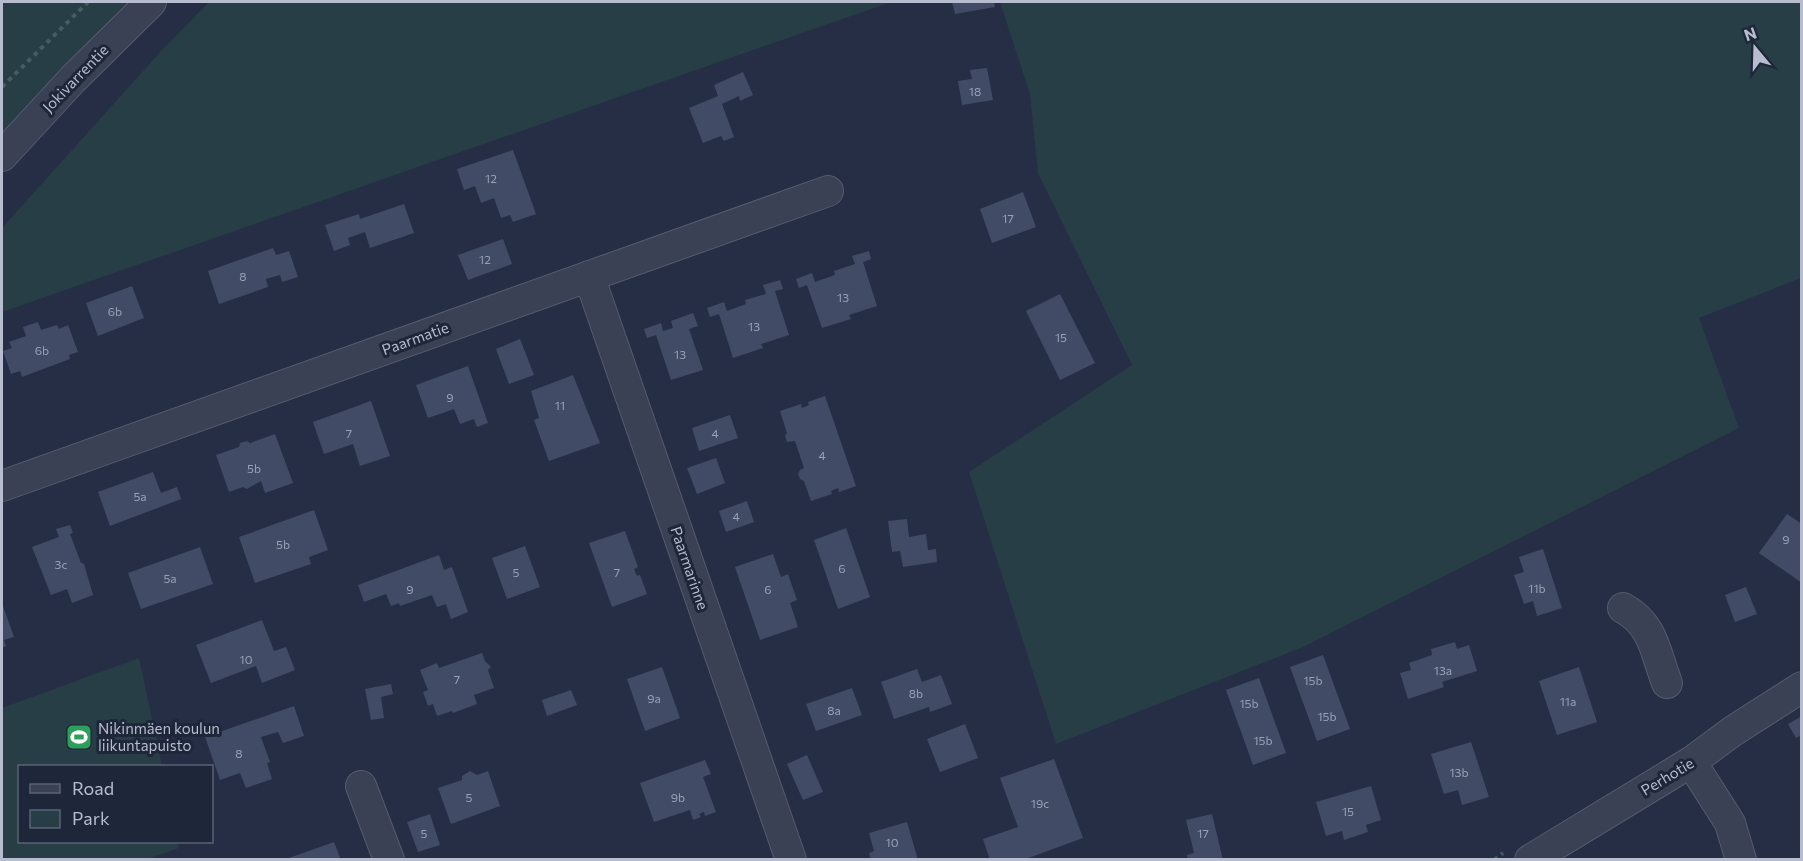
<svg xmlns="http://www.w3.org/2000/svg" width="1803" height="861" font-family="Commissioner,sans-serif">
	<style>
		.green { fill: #273e46 }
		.building { fill: #424b66 }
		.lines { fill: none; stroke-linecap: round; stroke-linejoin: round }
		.minor-casing { stroke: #555c6f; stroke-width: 32 }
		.path { stroke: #465b62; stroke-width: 4; stroke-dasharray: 4.5 4.5; stroke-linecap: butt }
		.minor { stroke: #3a4155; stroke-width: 30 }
		.labels { text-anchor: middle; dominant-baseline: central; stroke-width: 6; stroke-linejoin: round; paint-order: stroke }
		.number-label { font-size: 12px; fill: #9aa0b4 }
		.street-label { font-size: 15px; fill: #b7bdce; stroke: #1e263a }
		.poi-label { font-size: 15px; fill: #b7bdce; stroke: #1e263a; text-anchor: start }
	</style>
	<rect width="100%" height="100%" fill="#252e45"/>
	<g class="green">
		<polygon points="2,2 151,2 2,156"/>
		<polygon points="209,2 891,2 2,312 2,228 162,50"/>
		<polygon points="1000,2 1801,2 1801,278 1699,318 1739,428 1303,647 1056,744 969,472 1132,365 1038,173 1030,94"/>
		<polygon points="139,658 162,766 20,766 20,842 178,842 179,848 147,859 2,859 2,708"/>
	</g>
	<g class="building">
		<polygon points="952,2 994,2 995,7 955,14"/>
		<polygon points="987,68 993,100 962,105 958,81 972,79 970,70"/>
		<polygon points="743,72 753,95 740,101 739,96 722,104 734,137 724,141 721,136 703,143 689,108 718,96 714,85"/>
		<polygon points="513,150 536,214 513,222 510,215 501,218 494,198 481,203 475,186 464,190 457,169"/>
		<polygon points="1023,192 1036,227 992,243 980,209"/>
		<polygon points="404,204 414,233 370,248 365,232 348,238 350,245 334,251 325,225 359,214 360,219"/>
		<polygon points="503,239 512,264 468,280 458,255"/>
		<polygon points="273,248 276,255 289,251 298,277 282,282 280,275 266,279 268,287 219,304 208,271"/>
		<polygon points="869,251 871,259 863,262 877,306 849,315 851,319 822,328 807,285 799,288 796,279 812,273 815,282 835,275 834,271 855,264 852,256"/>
		<polygon points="780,280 783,289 775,291 789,335 761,344 763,348 733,358 719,314 710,317 707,308 724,302 727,311 746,304 745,300 766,294 763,285"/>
		<polygon points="132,286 144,318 98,336 86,303"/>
		<polygon points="1060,294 1095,363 1060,380 1026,311"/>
		<polygon points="693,313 698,326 689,329 703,370 671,380 656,335 647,338 644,329 661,323 663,331 673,328 671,321"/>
		<polygon points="38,322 41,330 57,325 59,329 68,325 78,352 69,355 70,359 22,377 20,371 11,374 3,351 12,348 9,342 26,336 23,327"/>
		<polygon points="520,339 534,375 509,384 496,349"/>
		<polygon points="468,366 488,423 477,427 474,419 460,424 454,409 428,418 416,385"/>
		<polygon points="573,375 600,443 549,461 534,420 539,418 531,391"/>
		<polygon points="825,396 856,486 839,492 838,488 831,491 832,494 811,501 804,481 800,479 798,474 800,470 804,468 795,441 787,442 785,436 787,433 780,411 801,404 802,408 809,405 808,402"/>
		<polygon points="371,401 390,456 360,466 353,444 324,454 313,422"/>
		<polygon points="730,415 738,438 699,451 692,428"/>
		<polygon points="275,434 293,483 265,493 261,481 247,489 243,487 229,492 216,455 239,447 240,443 247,441 250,443"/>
		<polygon points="716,458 725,483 697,494 687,468"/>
		<polygon points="153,472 161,493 177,487 181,499 110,526 98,492"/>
		<polygon points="747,501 754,522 726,532 719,511"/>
		<polygon points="314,510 328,550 309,557 311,564 255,583 239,537"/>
		<polygon points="1787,514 1802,524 1802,583 1759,553"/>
		<polygon points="907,519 909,537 926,534 928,550 936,549 937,562 903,567 900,551 892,552 888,521"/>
		<polygon points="70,525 73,533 70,534 81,563 84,564 93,595 72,603 67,589 51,595 32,547 59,537 56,529"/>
		<polygon points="846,528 870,597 838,609 814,540"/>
		<polygon points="625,531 638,567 634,569 637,576 640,575 647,594 612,607 589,543"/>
		<polygon points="525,546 540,587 507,599 492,558"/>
		<polygon points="200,547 213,584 141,609 128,573"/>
		<polygon points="1543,549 1562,608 1537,616 1533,601 1524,604 1514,575 1524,572 1519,557"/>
		<polygon points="773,554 781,577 788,574 797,600 790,603 798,627 760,640 735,567"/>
		<polygon points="439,555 444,570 452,567 468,612 451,619 446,604 437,607 432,595 400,606 399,603 391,606 386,594 364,602 358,585"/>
		<polygon points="1746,587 1757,614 1735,622 1725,595"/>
		<polygon points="2,603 14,637 4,640 6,646 2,648"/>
		<polygon points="262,620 274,651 286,647 295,670 262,683 256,666 211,683 196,645"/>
		<polygon points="1455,642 1457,649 1469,645 1477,671 1442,682 1444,687 1408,699 1400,673 1411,670 1409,663 1432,655 1431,649"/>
		<polygon points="482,653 485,661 491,667 488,670 494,688 474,695 477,704 453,713 452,711 437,716 433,704 428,706 423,692 428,690 420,670 437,663 439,668"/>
		<polygon points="1323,655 1350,729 1317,741 1290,667"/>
		<polygon points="662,667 680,718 645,731 627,679"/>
		<polygon points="1579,667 1597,722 1557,735 1539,681"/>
		<polygon points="917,669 922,682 941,675 952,704 930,712 929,707 894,719 881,682"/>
		<polygon points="1259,678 1286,753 1253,765 1226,690"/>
		<polygon points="391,684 393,694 381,697 384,718 371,720 365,689"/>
		<polygon points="852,688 862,715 816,731 806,704"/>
		<polygon points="571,690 577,705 547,716 542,700"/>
		<polygon points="294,706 304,736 283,743 278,732 261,737 270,762 267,763 272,779 246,788 240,773 220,780 205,737"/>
		<polygon points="1802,716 1802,735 1796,738 1788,724"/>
		<polygon points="965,724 978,758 940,772 927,739"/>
		<polygon points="1471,742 1489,797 1462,805 1458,790 1444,794 1431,754"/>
		<polygon points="807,755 823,792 803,800 787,764"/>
		<polygon points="1054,759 1083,838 1023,860 990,860 983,839 1018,827 1000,778"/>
		<polygon points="705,760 711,774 703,777 716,812 705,816 704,812 699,814 701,817 693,820 690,810 654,822 640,783"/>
		<polygon points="470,771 477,775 488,771 500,806 451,824 438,788 462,780 462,776"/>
		<polygon points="1371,786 1381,820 1366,825 1368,832 1344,840 1342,831 1326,836 1316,802"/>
		<polygon points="430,814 440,845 418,852 407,822"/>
		<polygon points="1212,814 1223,860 1188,860 1187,855 1194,853 1186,820"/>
		<polygon points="907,822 918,860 871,860 869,853 874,851 869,833"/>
		<polygon points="334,842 341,860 286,860 286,859"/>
	</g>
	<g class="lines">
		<g class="minor-casing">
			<g id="minor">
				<polyline points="2,156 73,79 151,2"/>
				<polyline points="589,276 791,860"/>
				<polyline points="2,486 828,191"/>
				<path d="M 1623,608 C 1654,625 1655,652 1667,683"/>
				<polyline points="1691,762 1730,823 1741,860"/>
				<polyline points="361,786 389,860"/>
				<polyline points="1530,860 1691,762 1733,731 1802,687"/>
			</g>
		</g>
		<g class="path">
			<polyline points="2,87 88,2"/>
			<polyline points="1494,860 1503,853"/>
		</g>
		<use href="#minor" class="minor"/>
	</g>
	<defs>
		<g id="stadium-square" transform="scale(1.35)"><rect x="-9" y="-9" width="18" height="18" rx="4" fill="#2e9e5b" stroke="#1e263a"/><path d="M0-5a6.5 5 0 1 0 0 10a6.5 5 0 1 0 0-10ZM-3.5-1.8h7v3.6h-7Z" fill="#fff"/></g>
	</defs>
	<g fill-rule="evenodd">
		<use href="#stadium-square" x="79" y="737"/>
	</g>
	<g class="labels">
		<g class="number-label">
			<text x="975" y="91">18</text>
			<text x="491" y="178">12</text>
			<text x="1008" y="218">17</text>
			<text x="485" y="259">12</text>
			<text x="243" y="276">8</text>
			<text x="843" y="297">13</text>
			<text x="115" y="311">6b</text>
			<text x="754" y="326">13</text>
			<text x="1061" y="337">15</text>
			<text x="42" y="350">6b</text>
			<text x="680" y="354">13</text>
			<text x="450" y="397">9</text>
			<text x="560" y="405">11</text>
			<text x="349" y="433">7</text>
			<text x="715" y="433">4</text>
			<text x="822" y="455">4</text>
			<text x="254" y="468">5b</text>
			<text x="140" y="496">5a</text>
			<text x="736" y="516">4</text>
			<text x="1786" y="539">9</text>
			<text x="283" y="544">5b</text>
			<text x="61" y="564">3c</text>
			<text x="842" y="568">6</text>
			<text x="516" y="572">5</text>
			<text x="617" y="572">7</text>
			<text x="170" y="578">5a</text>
			<text x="1537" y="588">11b</text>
			<text x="410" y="589">9</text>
			<text x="768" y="589">6</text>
			<text x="246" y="659">10</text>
			<text x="1443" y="670">13a</text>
			<text x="457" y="679">7</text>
			<text x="1313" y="680">15b</text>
			<text x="916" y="693">8b</text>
			<text x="654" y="698">9a</text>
			<text x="1568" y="701">11a</text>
			<text x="1249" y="703">15b</text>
			<text x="834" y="710">8a</text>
			<text x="1327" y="716">15b</text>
			<text x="1263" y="740">15b</text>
			<text x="239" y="753">8</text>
			<text x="1459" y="772">13b</text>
			<text x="469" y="797">5</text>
			<text x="678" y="797">9b</text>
			<text x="1040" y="803">19c</text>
			<text x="1348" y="811">15</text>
			<text x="424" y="833">5</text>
			<text x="1203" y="833">17</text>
			<text x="892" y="842">10</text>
		</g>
		<g class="street-label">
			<text transform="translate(75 78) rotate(-46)">Jokivarrentie</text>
			<text transform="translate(415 338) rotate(-20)">Paarmatie</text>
			<text transform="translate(690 568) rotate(71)">Paarmarinne</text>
			<text transform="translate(1667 776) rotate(-31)">Perhotie</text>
		</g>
		<g class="poi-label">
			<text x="98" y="728">Nikinmäen koulun<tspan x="98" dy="17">liikuntapuisto</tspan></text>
		</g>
	</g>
	<rect width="1803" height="861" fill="none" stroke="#b7bdce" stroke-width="6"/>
	<rect x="18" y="765" width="195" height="78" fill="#1e263a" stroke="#5b6275" stroke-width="1.5"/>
	<rect x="30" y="784" width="30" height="9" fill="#3a4155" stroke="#5b6275" stroke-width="1.5"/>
	<text x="72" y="795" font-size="18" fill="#b7bdce">Road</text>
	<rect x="30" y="810" width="30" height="18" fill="#273e46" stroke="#5b6275" stroke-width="1.5"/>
	<text x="72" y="825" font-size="18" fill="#b7bdce">Park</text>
	<g transform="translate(1755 48) rotate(341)" stroke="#1e263a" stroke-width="4.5" paint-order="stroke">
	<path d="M0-4.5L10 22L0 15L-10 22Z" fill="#b7bdce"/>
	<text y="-9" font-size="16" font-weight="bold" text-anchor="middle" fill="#b7bdce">N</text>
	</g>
</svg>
